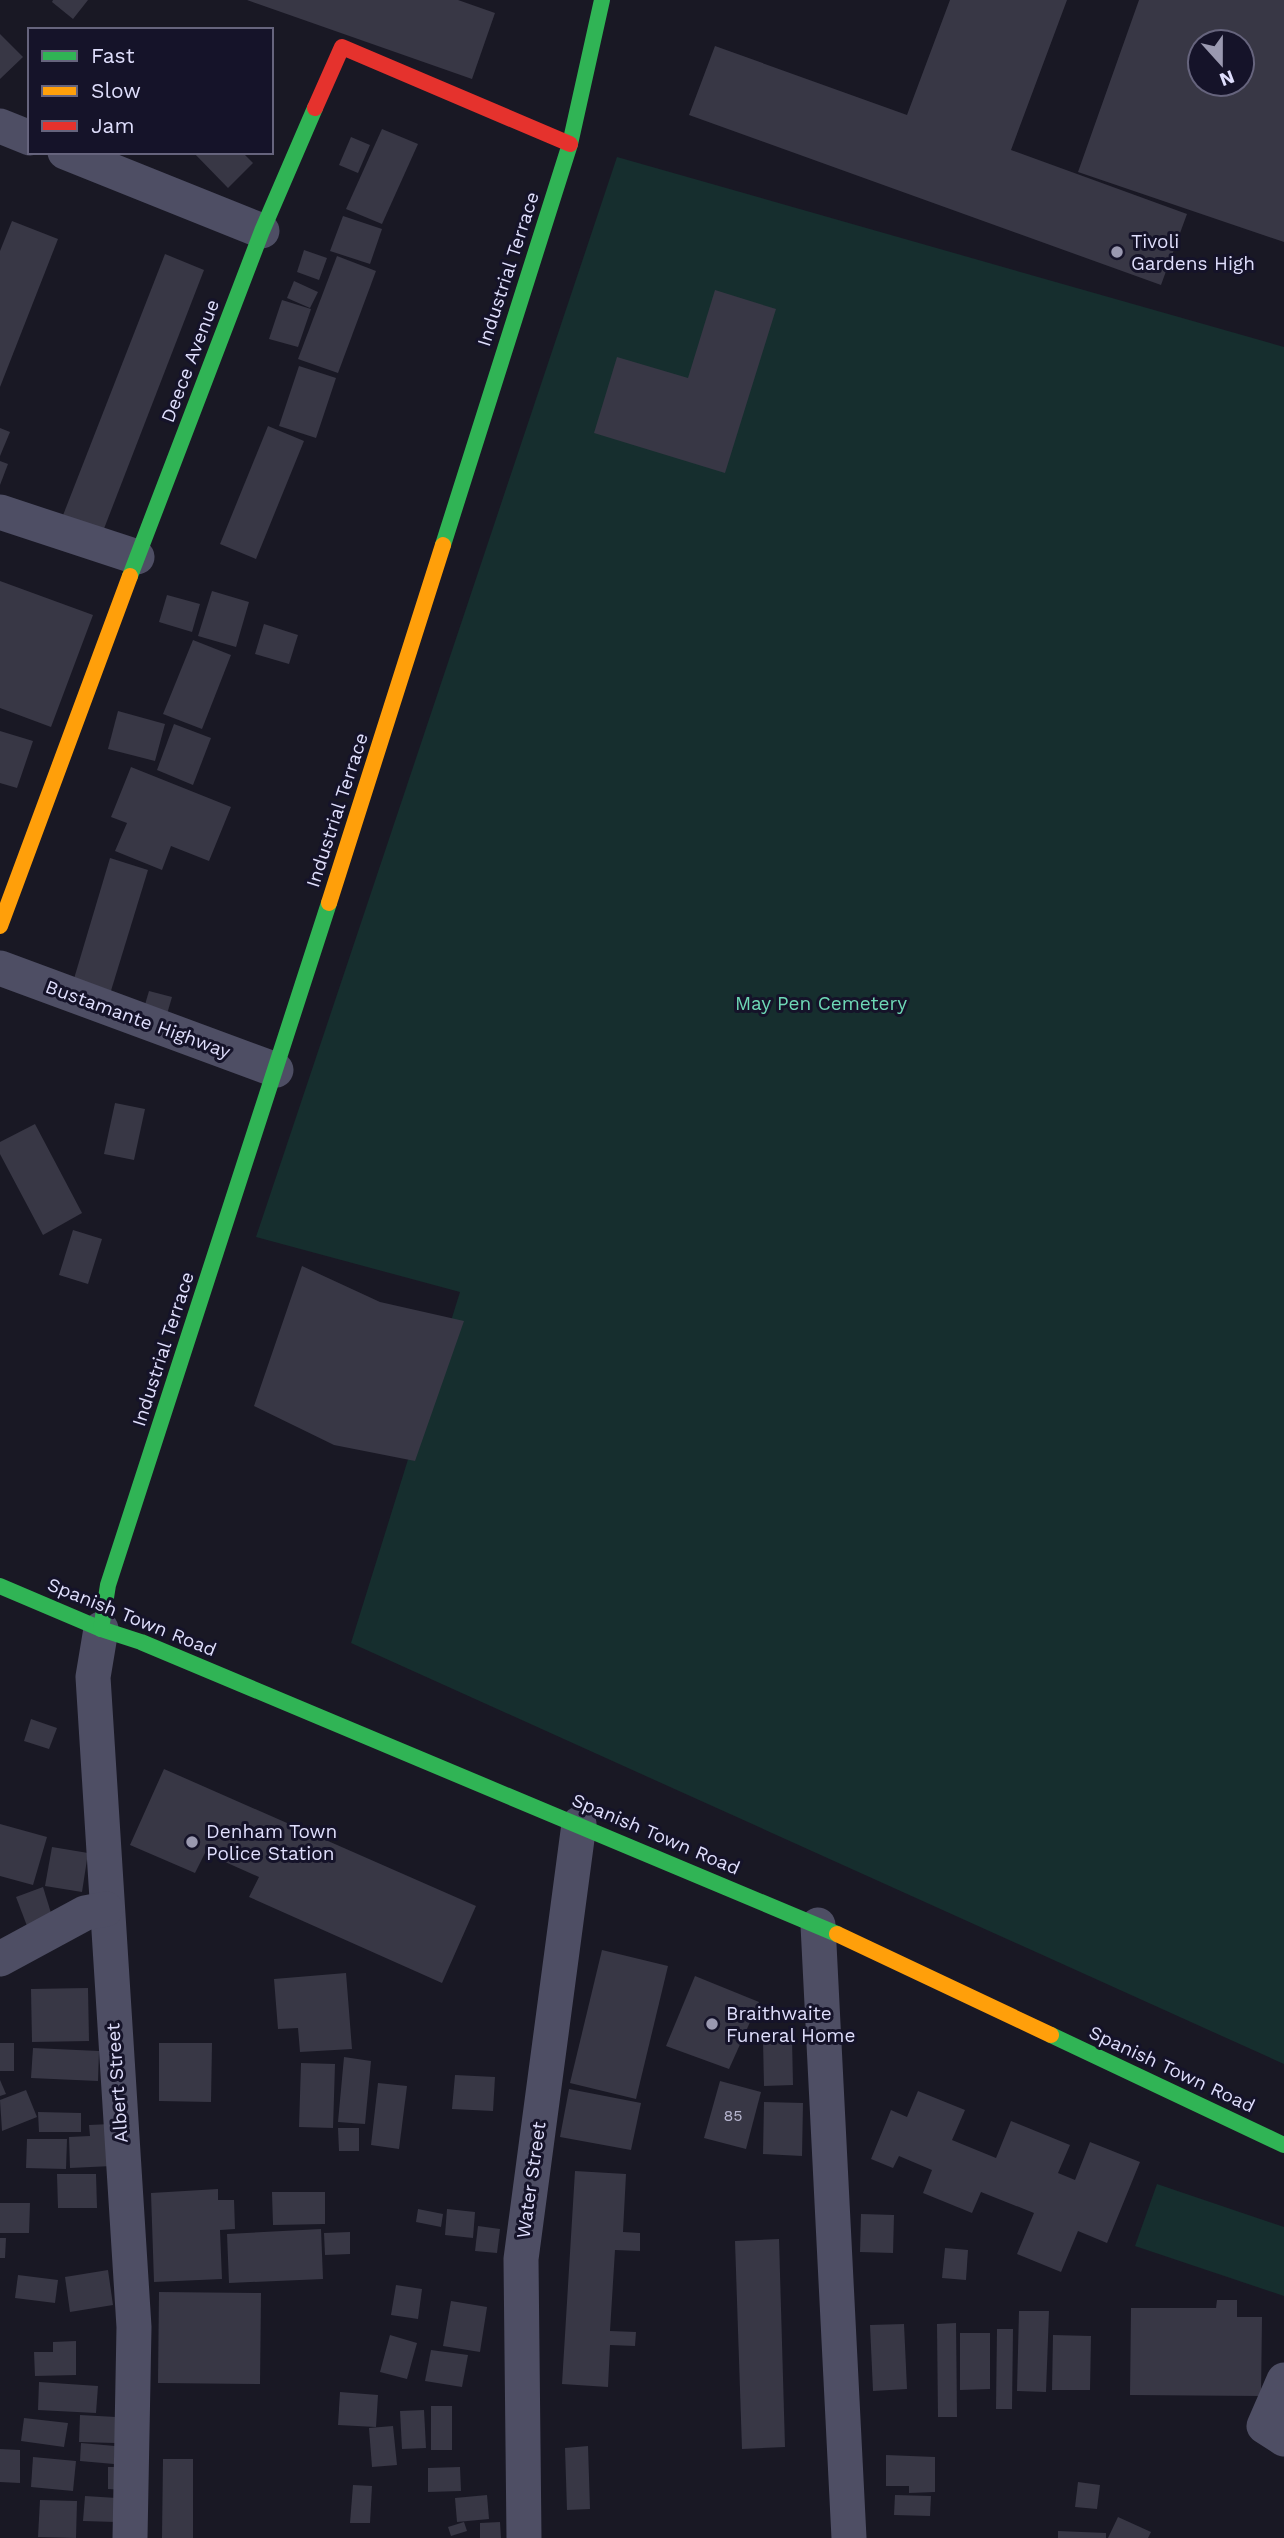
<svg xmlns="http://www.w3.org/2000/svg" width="1284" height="2538" font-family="'Work Sans',sans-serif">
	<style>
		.green { fill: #162e2e }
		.building { fill: #383745; fill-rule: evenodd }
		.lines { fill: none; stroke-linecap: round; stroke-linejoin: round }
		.street { stroke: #4e4e64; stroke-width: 35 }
		.fast { stroke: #30b455; stroke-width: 16 }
		.slow { stroke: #ff9f0a; stroke-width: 16 }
		.jam { stroke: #e5322d; stroke-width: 16 }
		.poi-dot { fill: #9a99b0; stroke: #151329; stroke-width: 2.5 }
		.labels { text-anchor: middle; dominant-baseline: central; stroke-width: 6; stroke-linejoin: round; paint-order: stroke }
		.number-label { font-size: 16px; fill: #b5b4ce }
		.poi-label { font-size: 19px; fill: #dfdefc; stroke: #151329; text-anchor: start }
		.street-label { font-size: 19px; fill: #dfdefc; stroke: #151329 }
		.park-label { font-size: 19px; fill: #6ed8b6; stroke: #151329 }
	</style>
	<rect width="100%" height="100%" fill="#191824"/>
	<g class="green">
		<polygon points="617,157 1284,347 1284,2064 351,1643 460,1292 256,1237"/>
		<polygon points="1157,2184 1284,2227 1284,2296 1135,2246"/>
	</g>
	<g class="building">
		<polygon points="53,0 88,0 73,19 52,2"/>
		<polygon points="247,0 458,0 495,13 472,79"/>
		<polygon points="950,0 1067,0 1011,150 1187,214 1161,285 689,115 715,46 907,115"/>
		<path d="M 1139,0 L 1284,0 L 1284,242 L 1078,172 ZM 1200,42 L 1242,42 L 1242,84 L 1200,84 Z"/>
		<polygon points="0,34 23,57 0,79"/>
		<polygon points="382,129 418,144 382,224 346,209"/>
		<polygon points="351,137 370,145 358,173 339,165"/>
		<polygon points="193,152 242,152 253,163 228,188"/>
		<polygon points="343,216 382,229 370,264 330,251"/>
		<polygon points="12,221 58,239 0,387 0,251"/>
		<polygon points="304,250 327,258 319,280 297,272"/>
		<polygon points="165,254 204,270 100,539 60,523"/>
		<polygon points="337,256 376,271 338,373 298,359"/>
		<polygon points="294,281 318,292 310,308 287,298"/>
		<polygon points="715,290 776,309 725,473 594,433 617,357 688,378"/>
		<polygon points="282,300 311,309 298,347 269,339"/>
		<polygon points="299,366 336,378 316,438 279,426"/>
		<polygon points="268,426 304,441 256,559 220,544"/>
		<polygon points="0,428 10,432 0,456"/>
		<polygon points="0,461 8,464 0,485"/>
		<polygon points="0,581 93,615 51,727 0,708"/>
		<polygon points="212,591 249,602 236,647 198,636"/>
		<polygon points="167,595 200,604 192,632 159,622"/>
		<polygon points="264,624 298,635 289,664 255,654"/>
		<polygon points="193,640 231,655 202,729 163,714"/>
		<polygon points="118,711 165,724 155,761 108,749"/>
		<polygon points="174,724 211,738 193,785 157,770"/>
		<polygon points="0,731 33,741 17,788 0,783"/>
		<polygon points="131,767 231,807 209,861 171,846 162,870 115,851 127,823 111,817"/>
		<polygon points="110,858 148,870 110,994 73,982"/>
		<polygon points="149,991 172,997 167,1014 144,1008"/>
		<polygon points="115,1103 145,1109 134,1160 104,1154"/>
		<polygon points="35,1124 82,1213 43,1235 0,1154 0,1142"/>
		<polygon points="73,1230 102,1239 88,1284 59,1275"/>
		<polygon points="302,1266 380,1302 464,1321 415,1461 334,1445 254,1406"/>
		<polygon points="31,1719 57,1728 49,1749 24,1741"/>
		<polygon points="164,1769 476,1906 442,1983 249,1897 259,1877 205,1853 195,1873 130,1845"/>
		<polygon points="0,1824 47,1837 33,1885 0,1876"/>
		<polygon points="52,1847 88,1853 82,1892 45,1886"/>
		<polygon points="43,1887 55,1926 32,1939 16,1897"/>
		<polygon points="602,1950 668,1966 636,2099 570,2083"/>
		<polygon points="346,1973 352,2049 300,2052 298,2028 278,2029 274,1979"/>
		<polygon points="695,1976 759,2002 729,2069 666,2046"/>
		<polygon points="88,1988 89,2041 32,2042 31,1989"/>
		<polygon points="792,2039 793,2085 764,2086 763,2040"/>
		<rect x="0" y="2043" width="14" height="28"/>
		<polygon points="159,2043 212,2043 211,2102 159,2101"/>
		<polygon points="33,2048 99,2051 98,2081 31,2078"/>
		<polygon points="344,2057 371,2061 365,2124 338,2122"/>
		<polygon points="301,2063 335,2064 333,2128 299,2127"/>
		<polygon points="455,2075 495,2077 493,2111 452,2109"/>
		<polygon points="0,2080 6,2094 0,2096"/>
		<polygon points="720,2081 761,2092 746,2149 704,2138"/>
		<polygon points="378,2083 407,2086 399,2149 371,2145"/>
		<polygon points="569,2089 641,2103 631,2150 560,2137"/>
		<polygon points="26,2090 37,2117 2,2131 0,2100"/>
		<polygon points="918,2091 965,2110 952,2140 996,2158 1011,2121 1070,2145 1058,2173 1075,2180 1090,2142 1140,2162 1107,2243 1078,2231 1061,2272 1017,2254 1034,2213 981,2192 972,2213 923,2193 932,2170 899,2156 893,2168 871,2159 891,2110 907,2117"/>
		<polygon points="764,2102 803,2103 802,2156 763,2154"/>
		<polygon points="38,2112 81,2113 81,2132 39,2132"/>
		<polygon points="111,2124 112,2166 70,2168 69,2137 90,2136 89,2125"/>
		<polygon points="338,2128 359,2128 359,2151 339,2151"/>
		<polygon points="27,2139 67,2139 66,2169 26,2168"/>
		<polygon points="575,2171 626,2174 623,2232 640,2233 640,2251 615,2250 610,2331 636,2332 635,2346 610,2345 608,2387 562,2384"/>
		<polygon points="57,2174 96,2174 97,2208 58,2208"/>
		<polygon points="218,2189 218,2200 234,2200 235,2229 220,2230 222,2279 154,2282 151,2193"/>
		<polygon points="272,2192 325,2192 325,2224 273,2225"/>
		<polygon points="0,2203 30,2203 29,2233 0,2233"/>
		<polygon points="418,2209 443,2214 441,2227 416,2222"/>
		<polygon points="447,2209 475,2212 473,2238 445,2235"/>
		<polygon points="861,2214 894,2215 893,2253 860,2252"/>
		<polygon points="478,2226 500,2229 497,2253 475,2251"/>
		<polygon points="321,2229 323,2279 229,2283 227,2234"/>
		<polygon points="350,2232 350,2254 325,2255 324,2233"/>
		<polygon points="0,2238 6,2238 5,2258 0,2258"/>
		<polygon points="779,2239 785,2447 742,2449 735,2241"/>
		<polygon points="945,2248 968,2250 966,2280 942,2278"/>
		<polygon points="108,2270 113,2305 70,2312 65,2277"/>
		<polygon points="18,2275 58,2280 55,2303 15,2298"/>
		<polygon points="396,2285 422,2289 418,2319 391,2315"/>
		<polygon points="159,2292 261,2293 260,2384 158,2383"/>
		<polygon points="1217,2300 1237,2300 1237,2317 1262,2317 1261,2396 1130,2395 1131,2308 1216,2308"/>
		<polygon points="451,2301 487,2307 480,2352 443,2346"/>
		<polygon points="1019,2311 1049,2311 1046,2392 1017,2391"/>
		<polygon points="956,2323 957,2417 938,2417 937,2324"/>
		<polygon points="904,2324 907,2389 873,2391 870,2325"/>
		<polygon points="997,2329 1013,2329 1012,2409 996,2409"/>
		<polygon points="960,2333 990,2333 990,2389 960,2390"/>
		<polygon points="390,2335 417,2343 407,2379 380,2372"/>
		<polygon points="1053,2335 1091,2336 1090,2390 1052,2390"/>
		<polygon points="76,2341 76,2375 35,2376 34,2352 53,2352 53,2342"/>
		<polygon points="431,2350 468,2355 462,2387 425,2381"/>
		<polygon points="39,2382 98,2386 96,2413 38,2410"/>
		<polygon points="340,2392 378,2395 376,2427 338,2425"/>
		<rect x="431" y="2406" width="21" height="44"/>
		<polygon points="424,2410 426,2448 402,2449 400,2411"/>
		<polygon points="80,2415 116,2417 115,2443 79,2442"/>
		<polygon points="24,2418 68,2423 64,2447 21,2441"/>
		<polygon points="393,2426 397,2465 372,2467 369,2428"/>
		<polygon points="81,2443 115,2446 114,2464 80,2461"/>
		<polygon points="588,2446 590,2509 567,2510 565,2448"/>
		<polygon points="0,2449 20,2450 20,2483 0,2482"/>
		<polygon points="886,2455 935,2457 935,2492 909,2493 909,2486 886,2486"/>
		<polygon points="33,2457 76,2461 73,2491 31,2487"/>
		<polygon points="163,2459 193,2459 193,2538 162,2538"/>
		<polygon points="108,2467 127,2467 126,2490 108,2489"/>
		<polygon points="460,2467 461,2491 428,2492 428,2468"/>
		<polygon points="1078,2482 1100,2485 1097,2509 1075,2507"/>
		<polygon points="353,2485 372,2486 370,2523 350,2523"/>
		<polygon points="487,2495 489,2519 457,2522 455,2498"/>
		<polygon points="895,2495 931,2496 930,2516 894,2515"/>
		<polygon points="85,2496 117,2498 116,2522 83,2521"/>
		<polygon points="40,2500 77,2501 76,2538 38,2537"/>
		<polygon points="1118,2517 1151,2532 1148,2538 1108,2538"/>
		<polygon points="464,2522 467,2531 451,2536 448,2527"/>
		<polygon points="500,2522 501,2538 480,2538 480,2523"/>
		<polygon points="1058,2531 1106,2533 1106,2538 1058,2538"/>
	</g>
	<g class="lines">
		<g class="street">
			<polyline points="0,126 30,138"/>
			<polyline points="65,152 262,231"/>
			<polyline points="0,512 137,557"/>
			<polyline points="0,968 276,1070"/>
			<polyline points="101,1629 93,1677 134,2327 130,2538"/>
			<polyline points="818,1925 849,2538"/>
			<polyline points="0,1959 85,1913 106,1909"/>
			<polyline points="1284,2380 1264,2426 1284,2439"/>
			<polyline points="524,2538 521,2259 579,1824"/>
		</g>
		<g class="fast">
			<polyline points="443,545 570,144 602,0"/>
			<polyline points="130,576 262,231 315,108"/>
			<polyline points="0,1586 101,1629 141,1642 837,1934"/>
			<polyline points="101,1629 108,1585 329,903"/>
			<polyline points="1051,2035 1284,2145"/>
		</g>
		<g class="slow">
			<polyline points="329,903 443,545"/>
			<polyline points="0,926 130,576"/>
			<polyline points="837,1934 1051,2035"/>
		</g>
		<polyline class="jam" points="315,108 342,47 570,144"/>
	</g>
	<g class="poi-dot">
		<circle cx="1117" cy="252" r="7"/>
		<circle cx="192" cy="1842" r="7"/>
		<circle cx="712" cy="2024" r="7"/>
	</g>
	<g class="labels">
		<g class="number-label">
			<text x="733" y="2115">85</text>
		</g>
		<g class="poi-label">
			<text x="1131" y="241">Tivoli<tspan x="1131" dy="22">Gardens High</tspan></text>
			<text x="206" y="1831">Denham Town<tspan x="206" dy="22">Police Station</tspan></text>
			<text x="726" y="2013">Braithwaite<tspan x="726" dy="22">Funeral Home</tspan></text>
		</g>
		<g class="street-label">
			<text transform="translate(508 269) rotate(-72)">Industrial Terrace</text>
			<text transform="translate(190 361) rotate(-69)">Deece Avenue</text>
			<text transform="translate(337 810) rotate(-72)">Industrial Terrace</text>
			<text transform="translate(138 1019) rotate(20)">Bustamante Highway</text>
			<text transform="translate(163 1349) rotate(-72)">Industrial Terrace</text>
			<text transform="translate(132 1617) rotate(22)">Spanish Town Road</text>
			<text transform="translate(656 1834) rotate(23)">Spanish Town Road</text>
			<text transform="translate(1172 2069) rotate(25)">Spanish Town Road</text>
			<text transform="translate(117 2083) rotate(-94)">Albert Street</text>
			<text transform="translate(531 2180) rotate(-82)">Water Street</text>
		</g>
		<g class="park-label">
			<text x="821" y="1003">May Pen Cemetery</text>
		</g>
	</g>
	<rect x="28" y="28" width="245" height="126" fill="#151329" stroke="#66647d" stroke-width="2"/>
	<rect x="42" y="51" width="35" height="10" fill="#30b455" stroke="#66647d" stroke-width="2"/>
	<text x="91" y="63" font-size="21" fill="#dfdefc">Fast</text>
	<rect x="42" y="86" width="35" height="10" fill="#ff9f0a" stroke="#66647d" stroke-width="2"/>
	<text x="91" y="98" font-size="21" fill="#dfdefc">Slow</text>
	<rect x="42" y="121" width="35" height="10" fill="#e5322d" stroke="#66647d" stroke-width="2"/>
	<text x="91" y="133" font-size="21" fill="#dfdefc">Jam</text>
	<g transform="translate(1221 63) rotate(159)"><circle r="33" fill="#151329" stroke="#66647d" stroke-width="2"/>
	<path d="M0-5L12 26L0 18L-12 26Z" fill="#9a99b0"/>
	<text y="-10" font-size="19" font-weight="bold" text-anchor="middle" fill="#dfdefc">N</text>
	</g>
</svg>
